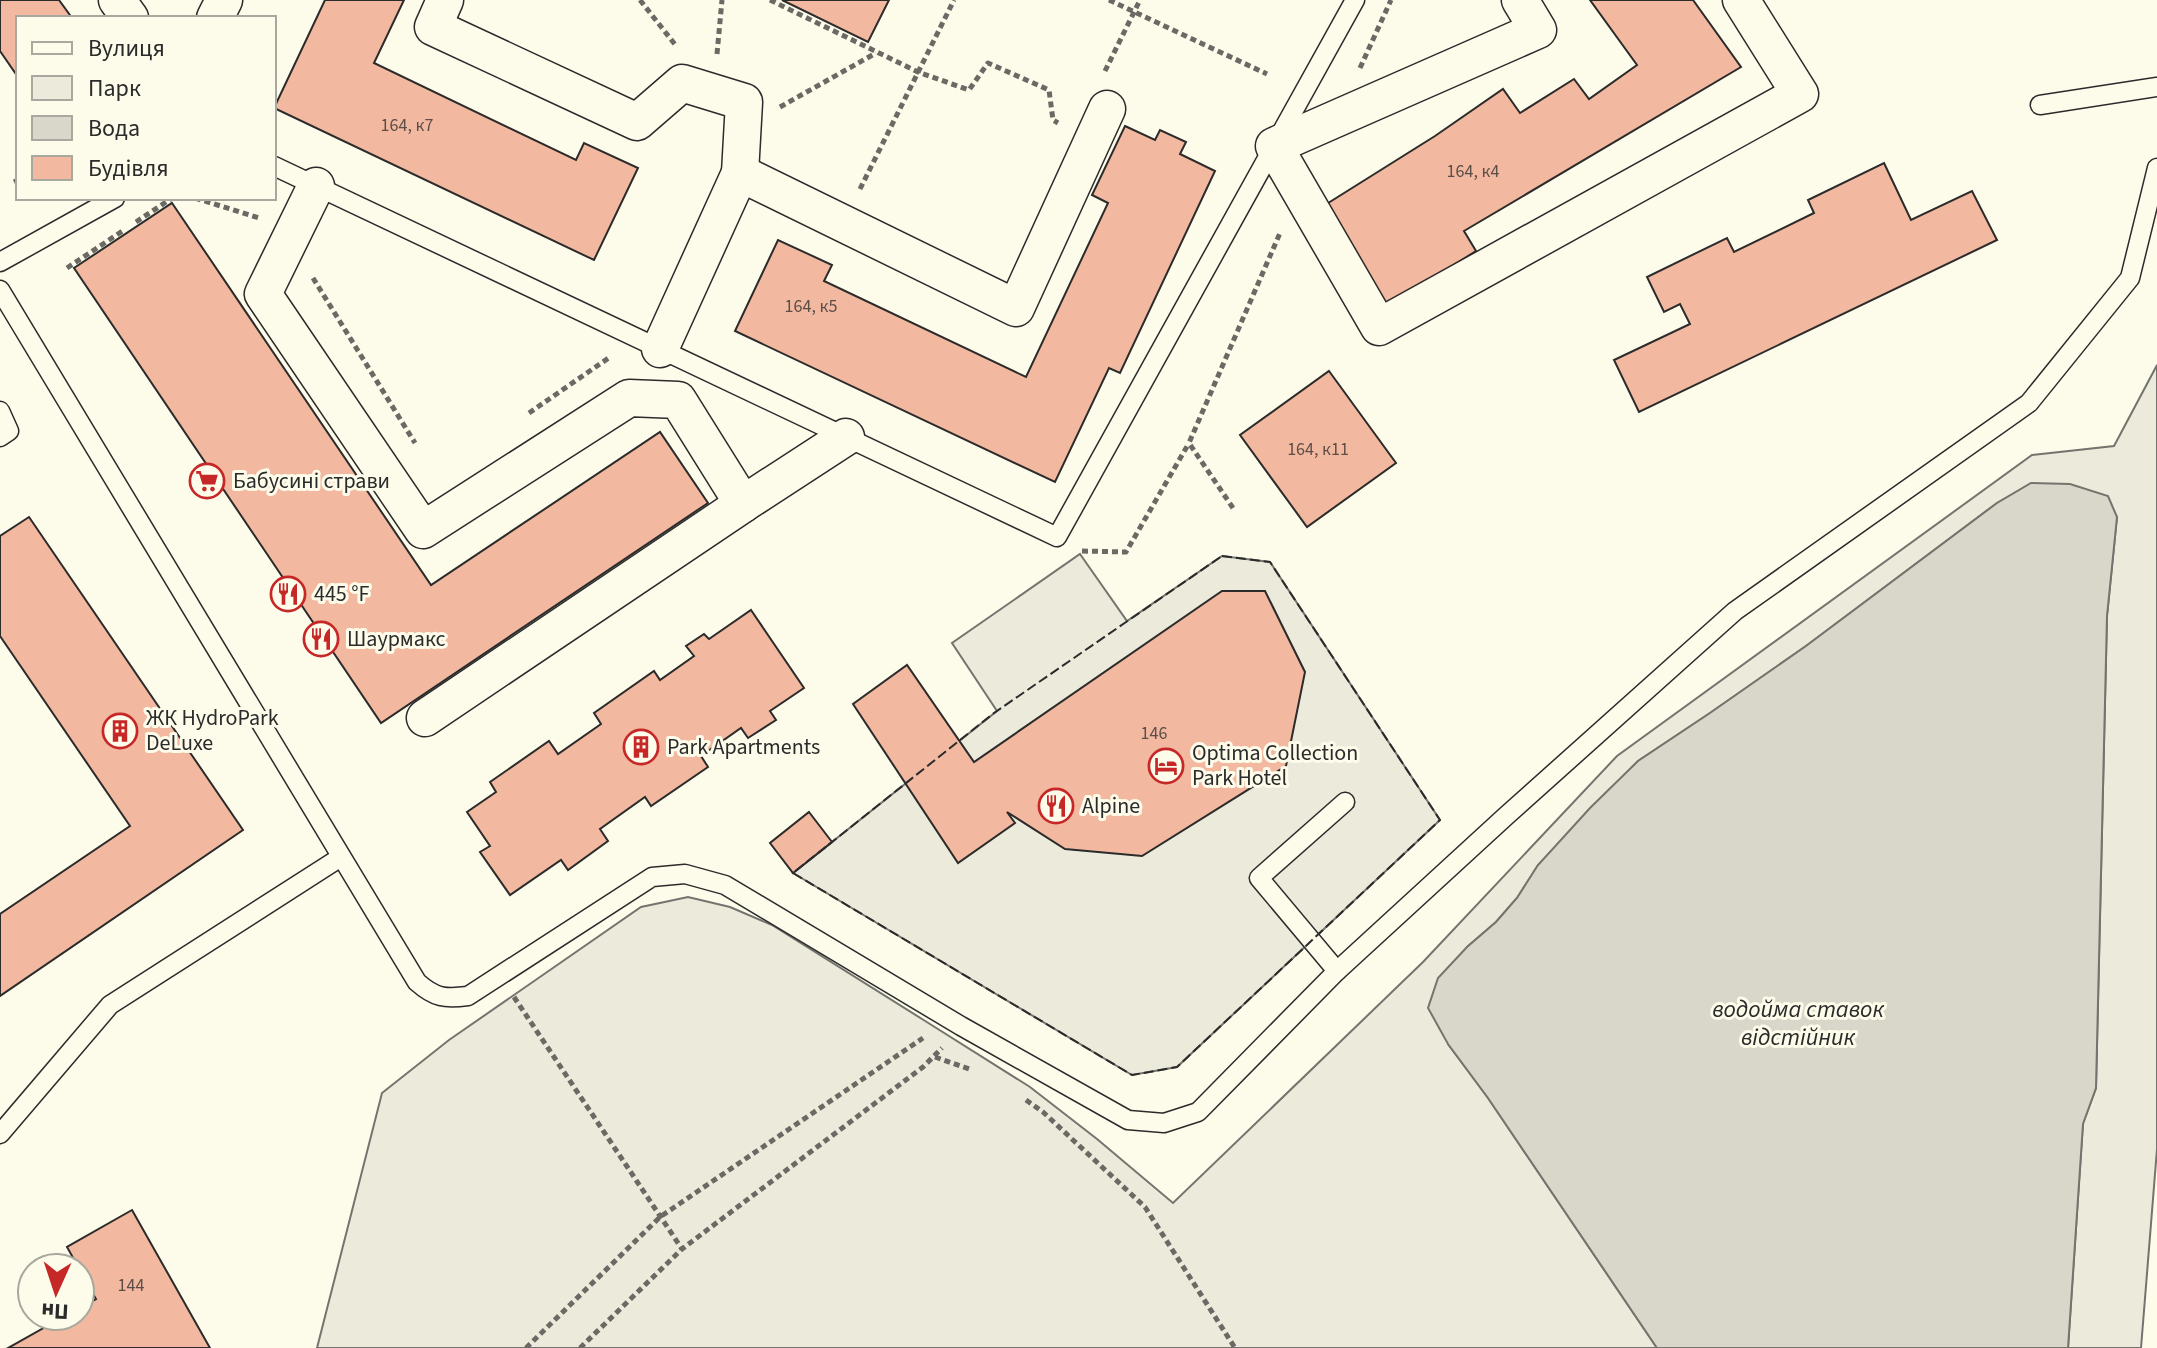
<svg xmlns="http://www.w3.org/2000/svg" width="2157" height="1348" font-family="'Source Sans 3',sans-serif">
	<style>
		.green { fill: #ecebdb; stroke: #74746e; stroke-width: 2 }
		.water { fill: #d8d7c9; stroke: #74746e; stroke-width: 2 }
		.building { fill: #f2b8a0; stroke: #2b2b2b; stroke-width: 2 }
		.lines { fill: none; stroke-linecap: round; stroke-linejoin: round }
		.lane-casing { stroke: #2b2b2b; stroke-width: 21 }
		.street-casing { stroke: #2b2b2b; stroke-width: 39 }
		.path { stroke: #6a6964; stroke-width: 5; stroke-dasharray: 6 4; stroke-linecap: butt }
		.lane { stroke: #fdfbea; stroke-width: 18 }
		.street { stroke: #fdfbea; stroke-width: 36 }
		.fence { stroke: #2b2b2b; stroke-width: 2; stroke-dasharray: 10 4; stroke-linecap: butt }
		.labels { text-anchor: middle; dominant-baseline: central; stroke-width: 6; stroke-linejoin: round; paint-order: stroke }
		.number-label { font-size: 18px; fill: #5d4e48 }
		.poi-label { font-size: 22px; fill: #2b2b2b; stroke: #fdfbea; text-anchor: start }
		.water-label { font-size: 24px; font-style: italic; fill: #2b2b2b; stroke: #fdfbea }
	</style>
	<rect width="100%" height="100%" fill="#fdfbea"/>
	<g class="green">
		<polygon points="2157,365 2157,1149 2141,1348 2068,1348 2083,1123 2096,1088 2107,616 2117,517 2032,483 1997,503 1806,646 1710,713 1638,761 1538,865 1517,898 1496,922 1467,947 1448,1044 1488,1098 1657,1348 317,1348 382,1093 449,1040 641,907 688,897 730,907 772,925 922,1019 1030,1087 1097,1139 1173,1203 1423,962 1617,756 2032,455 2114,446"/>
		<polygon points="1080,554 1127,621 1222,556 1270,562 1440,820 1177,1067 1132,1075 793,873 997,711 952,643"/>
	</g>
	<polygon class="water" points="2031,483 2070,484 2108,496 2117,517 2107,616 2096,1088 2083,1124 2068,1348 1657,1348 1488,1098 1448,1044 1428,1008 1438,978 1467,947 1496,922 1517,898 1538,865 1590,808 1638,761 1710,713 1806,646 1997,503"/>
	<g class="building">
		<polygon points="0,0 59,0 72,18 18,18 18,77 0,51"/>
		<polygon points="325,0 404,0 374,63 576,160 584,143 638,168 594,260 274,108"/>
		<polygon points="782,0 889,0 868,42"/>
		<polygon points="1590,0 1693,0 1741,67 1464,231 1476,251 1387,307 1325,205 1435,136 1503,89 1520,113 1574,79 1589,99 1637,65"/>
		<polygon points="1125,126 1155,140 1160,130 1186,142 1180,154 1215,171 1120,373 1109,368 1055,482 735,331 778,240 832,265 824,281 1026,377 1108,203 1092,195"/>
		<polygon points="1884,163 1911,220 1972,191 1997,240 1639,412 1614,360 1690,324 1680,304 1664,312 1647,277 1727,238 1734,252 1814,213 1808,200"/>
		<polygon points="172,203 431,585 660,432 708,503 381,723 74,268"/>
		<polygon points="1329,371 1396,463 1307,527 1240,435"/>
		<polygon points="29,517 243,830 0,996 0,914 130,826 0,636 0,536"/>
		<polygon points="1222,591 1265,591 1305,672 1286,766 1142,856 1065,849 1007,812 1015,823 958,863 853,704 907,665 974,762"/>
		<polygon points="751,610 804,688 770,711 776,720 748,738 741,728 701,756 708,767 651,806 645,797 600,829 608,841 568,870 561,860 510,895 480,852 490,846 467,812 496,792 490,782 549,741 558,754 601,724 594,713 654,671 660,680 694,656 686,646 704,634 709,639"/>
		<polygon points="809,812 832,842 793,873 770,843"/>
		<polygon points="132,1210 210,1348 8,1348 65,1316 80,1316 80,1308 96,1299 67,1247"/>
	</g>
	<g class="lines">
		<g class="lane-casing">
			<g id="lane">
				<polyline points="2040,105 2157,87"/>
				<polyline points="274,166 1057,537 1355,0"/>
				<polyline points="0,262 115,198"/>
				<path d="M 0,290 L 417,982 C 435,998 445,999 468,996 L 652,877 L 685,874 L 725,885 L 961,1026 L 1128,1120 L 1164,1123 L 1198,1112 L 1337,971 L 1506,816 L 1735,611 L 2029,403 L 2130,278 L 2157,168"/>
				<polyline points="0,411 9,431 0,437"/>
				<polyline points="1337,971 1259,878 1345,802"/>
				<polyline points="0,1134 110,1005 341,857"/>
			</g>
		</g>
		<g class="street-casing">
			<g id="street">
				<polyline points="117,0 130,18"/>
				<polyline points="445,0 433,27 637,122 682,83 744,102 740,173"/>
				<polyline points="1520,0 1538,30 1274,146 1379,327 1800,94 1741,0"/>
				<polyline points="215,18 224,0"/>
				<polyline points="316,186 263,294 423,530 629,398 678,400 743,504 846,437"/>
				<polyline points="660,349 740,173 1016,308 1107,109"/>
				<polyline points="425,718 743,504"/>
			</g>
		</g>
		<g class="path">
			<polyline points="640,0 677,47"/>
			<polyline points="770,0 918,72 969,90 988,63 1049,90 1053,120 1058,123"/>
			<polyline points="1109,0 1267,74"/>
			<polyline points="717,54 722,0"/>
			<polyline points="1360,68 1391,0"/>
			<polyline points="1105,71 1140,0"/>
			<polyline points="780,107 876,53"/>
			<polyline points="14,182 18,180"/>
			<polyline points="860,189 954,0"/>
			<polyline points="195,198 259,218"/>
			<polyline points="136,222 172,198"/>
			<polyline points="67,268 124,230"/>
			<polyline points="313,278 415,443"/>
			<polyline points="529,413 610,357"/>
			<polyline points="1233,508 1189,443 1280,233"/>
			<polyline points="1082,551 1126,552 1189,443"/>
			<polyline points="514,997 682,1249"/>
			<polyline points="935,1057 972,1070"/>
			<polyline points="1026,1100 1043,1112 1145,1207 1235,1348"/>
			<polyline points="526,1348 660,1217 923,1038"/>
			<polyline points="580,1348 682,1249 923,1067 942,1048"/>
		</g>
		<use href="#lane" class="lane"/>
		<use href="#street" class="street"/>
		<polygon class="fence" points="1222,556 1270,562 1440,820 1177,1067 1132,1075 793,873 994,713"/>
	</g>
	<defs>
		<g id="supermarket-ring" transform="scale(1.8)"><circle r="9.5" fill="#fdfbea" stroke="#c62828" stroke-width="1.5"/><path d="M-6-5.5h2.5l.6 2H6L4.5 2H-2.5L-4.4-4H-6ZM-1.5 3.2a1.3 1.3 0 1 0 .1 0ZM3 3.2a1.3 1.3 0 1 0 .1 0Z" fill="#c62828"/></g>
		<g id="restaurant-ring" transform="scale(1.8)"><circle r="9.5" fill="#fdfbea" stroke="#c62828" stroke-width="1.5"/><path d="M-5-6h1v4h1v-4h1v4h1v-4h1v5L-1.5 .5V6h-2V.5L-5-1ZM5-6V6H3V1.5H1.5Q1.5-4 5-6Z" fill="#c62828"/></g>
		<g id="building-ring" transform="scale(1.8)"><circle r="9.5" fill="#fdfbea" stroke="#c62828" stroke-width="1.5"/><path d="M-4-6H4V6H1V3H-1V6H-4ZM-2.5-4.3h1.7v1.8h-1.7ZM.8-4.3h1.7v1.8H.8ZM-2.5-1h1.7V.8h-1.7ZM.8-1h1.7V.8H.8Z" fill="#c62828"/></g>
		<g id="hotel-ring" transform="scale(1.8)"><circle r="9.5" fill="#fdfbea" stroke="#c62828" stroke-width="1.5"/><path d="M-6-4.5h1.5V1H6V5H4.5V3h-9V5H-6ZM-4 0a1.8 1.8 0 1 1 3.6 0ZM.5 0V-2.5h3Q6-2.5 6 0Z" fill="#c62828"/></g>
	</defs>
	<g fill-rule="evenodd">
		<use href="#supermarket-ring" x="207" y="481"/>
		<use href="#restaurant-ring" x="288" y="594"/>
		<use href="#restaurant-ring" x="321" y="639"/>
		<use href="#building-ring" x="120" y="731"/>
		<use href="#building-ring" x="641" y="747"/>
		<use href="#hotel-ring" x="1166" y="766"/>
		<use href="#restaurant-ring" x="1056" y="806"/>
	</g>
	<g class="labels">
		<g class="number-label">
			<text x="407" y="125">164, к7</text>
			<text x="1473" y="171">164, к4</text>
			<text x="811" y="306">164, к5</text>
			<text x="1318" y="449">164, к11</text>
			<text x="1154" y="733">146</text>
			<text x="131" y="1285">144</text>
		</g>
		<g class="poi-label">
			<text x="233" y="481">Бабусині страви</text>
			<text x="314" y="594">445 °F</text>
			<text x="347" y="639">Шаурмакс</text>
			<text x="146" y="718">ЖК HydroPark<tspan x="146" dy="25">DeLuxe</tspan></text>
			<text x="667" y="747">Park Apartments</text>
			<text x="1192" y="753">Optima Collection<tspan x="1192" dy="25">Park Hotel</tspan></text>
			<text x="1082" y="806">Alpine</text>
		</g>
		<g class="water-label">
			<text x="1798" y="1009">водойма ставок<tspan x="1798" dy="28">відстійник</tspan></text>
		</g>
	</g>
	<rect x="16" y="16" width="260" height="184" fill="#fdfbea" stroke="#a9a89e" stroke-width="2"/>
	<rect x="32" y="42" width="40" height="12" fill="#fdfbea" stroke="#a9a89e" stroke-width="2"/>
	<text x="88" y="56" font-size="24" fill="#2b2b2b">Вулиця</text>
	<rect x="32" y="76" width="40" height="24" fill="#ecebdb" stroke="#a9a89e" stroke-width="2"/>
	<text x="88" y="96" font-size="24" fill="#2b2b2b">Парк</text>
	<rect x="32" y="116" width="40" height="24" fill="#d8d7c9" stroke="#a9a89e" stroke-width="2"/>
	<text x="88" y="136" font-size="24" fill="#2b2b2b">Вода</text>
	<rect x="32" y="156" width="40" height="24" fill="#f2b8a0" stroke="#a9a89e" stroke-width="2"/>
	<text x="88" y="176" font-size="24" fill="#2b2b2b">Будівля</text>
	<g transform="translate(56 1292) rotate(183)"><circle r="38" fill="#fdfbea" stroke="#a9a89e" stroke-width="2"/>
	<path d="M0-6L14 30L0 20L-14 30Z" fill="#c62828"/>
	<text y="-12" font-size="22" font-weight="bold" text-anchor="middle" fill="#2b2b2b">Пн</text>
	</g>
</svg>
